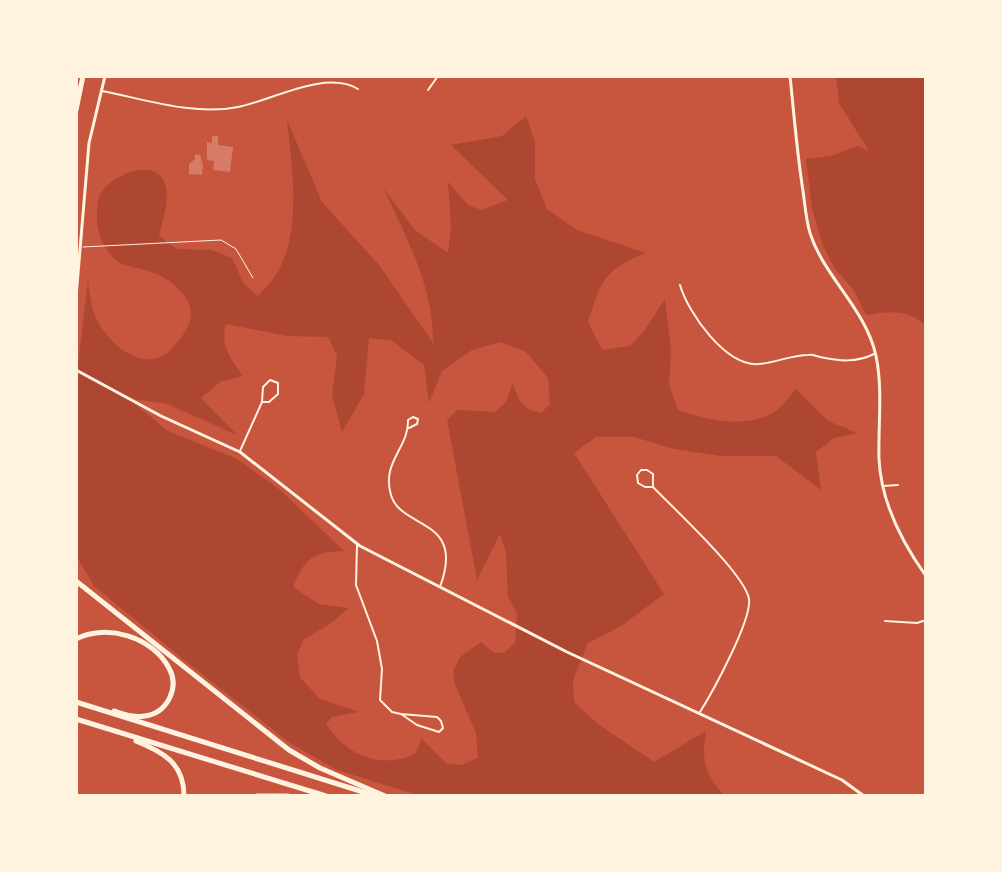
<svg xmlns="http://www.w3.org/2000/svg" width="1002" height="872" font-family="Inter,sans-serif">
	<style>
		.green { fill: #ae4732; fill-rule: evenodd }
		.building { fill: #d67c66 }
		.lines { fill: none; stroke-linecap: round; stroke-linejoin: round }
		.service { stroke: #fff3e0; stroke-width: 1 }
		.minor { stroke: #fff3e0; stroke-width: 2 }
		.tertiary { stroke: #fff3e0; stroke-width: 3 }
		.secondary { stroke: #fff3e0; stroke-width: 3 }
		.motorway { stroke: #fff3e0; stroke-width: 5 }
	</style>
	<rect width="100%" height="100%" fill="#c8553d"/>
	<g class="green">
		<path d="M 836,76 L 926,76 L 926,326 C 909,309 888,311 866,315 L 853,289 L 835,269 L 823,246 L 812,209 L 806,159 L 831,156 L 857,146 L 869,151 L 839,103 Z"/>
		<path d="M 526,116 L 535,142 L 535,179 L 547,209 L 577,230 L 646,253 C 604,269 601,281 588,322 L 602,350 L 630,346 L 644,331 L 665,299 L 671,351 L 669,384 L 678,410 C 707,420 744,429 773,413 C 782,407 789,397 796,389 L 828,421 L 858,433 L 834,438 L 816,452 L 821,490 L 776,456 L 721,456 L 674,449 L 634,437 L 596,437 L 574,453 L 664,594 L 621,626 L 588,643 L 573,680 L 574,702 L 598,724 L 654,762 L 706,731 C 701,761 705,773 724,796 L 425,796 L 414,794 L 337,770 L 290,743 L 188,663 L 94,586 L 77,557 L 76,382 L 88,280 C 89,289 90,300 93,310 C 101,336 136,373 166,354 C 171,351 175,344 179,340 C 185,333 191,324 191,313 C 191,295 168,277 151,272 C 141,268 125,267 117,261 C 99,246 94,222 98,200 C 104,175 161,153 166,188 C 169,204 162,221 159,236 L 177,249 L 212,250 L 232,258 L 244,284 L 258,296 C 264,289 271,283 275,276 C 303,234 292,167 287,120 L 322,202 L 379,265 L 433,343 C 434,288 406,236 383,188 L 415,230 L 448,253 L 451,227 L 448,182 L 468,205 L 481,210 L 508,200 L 451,145 L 502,136 ZM 226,324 L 287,336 L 328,337 L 337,356 L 332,395 L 342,432 L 364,394 L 369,338 L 391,340 L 424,365 L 429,403 L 442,371 L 472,350 L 500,342 L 525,351 L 548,378 L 550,404 L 541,413 C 523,410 518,400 513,383 L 506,402 L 495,412 L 457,410 L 447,420 L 477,580 L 500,534 L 506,553 L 508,597 L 517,614 L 515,643 L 504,653 L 494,653 L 481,642 L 460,657 L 453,671 L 455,685 L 476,733 L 478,758 L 461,765 L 447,764 L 422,739 L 415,754 C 379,770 347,755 326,724 L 332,717 L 358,712 L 319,698 L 300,677 L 297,655 L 304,639 L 330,624 L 349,608 L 319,604 L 293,587 C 305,558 312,552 344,551 L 279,489 L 237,459 L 168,431 L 128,398 L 167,404 L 237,435 L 201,398 L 220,382 L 243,376 C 230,359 220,345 226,324 Z"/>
	</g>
	<g class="building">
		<polygon points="212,136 218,136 218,145 233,147 230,172 213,170 214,161 207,160 207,142 212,143"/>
		<polygon points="195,154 200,155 203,165 202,175 189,174 189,164 195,159"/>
	</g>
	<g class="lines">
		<polyline class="service" points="83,247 221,240 236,249 253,278"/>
		<g class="minor">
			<polyline points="428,90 438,76"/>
			<path d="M 102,91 C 144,99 194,116 238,107 C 270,101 326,69 358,89"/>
			<path d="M 680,285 C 688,313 726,367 759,364 C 775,363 791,355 808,355 C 813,354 815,356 820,357 C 839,361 856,363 874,354"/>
			<path d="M 409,428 L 417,424 L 418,419 L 413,417 L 408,420 C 409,448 381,462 391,495 C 401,530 466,517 440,587"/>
			<polyline points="240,451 262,402 263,387 270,380 278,383 278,394 269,402 262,402"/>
			<polyline points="883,486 898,485"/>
			<path d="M 653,487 L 653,474 L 647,470 L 641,470 L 637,475 L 638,483 L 645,487 L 653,487 C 674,509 745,574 749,599 C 752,620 712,693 700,712"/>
			<polyline points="357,544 356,585 377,641 382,669 380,700 392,712 401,714"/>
			<polyline points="885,621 917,623 926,620"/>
			<polygon points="401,714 437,717 441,721 443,728 439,732 417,725"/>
		</g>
		<g class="tertiary">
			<path d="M 790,76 C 794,114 797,153 803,191 C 805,205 806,220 810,233 C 824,277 866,309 876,356 C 883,390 878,424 879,459 C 881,502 901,541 926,576"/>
			<polyline points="76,370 161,416 240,452 360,546 567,652 842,780 864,796"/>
		</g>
		<polyline class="secondary" points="76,297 89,143 105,76"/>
		<g class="motorway">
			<polyline points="76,110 83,76"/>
			<polyline points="76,581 289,750 320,768 385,796"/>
			<path d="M 76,639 C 106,623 153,637 169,668 C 180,688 167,713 145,716 C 134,718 124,714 114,711"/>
			<polyline points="76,702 376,796"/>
			<polyline points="76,719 326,796"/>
			<path d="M 136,741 C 163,752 184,763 184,796"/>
			<polyline points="257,796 288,796"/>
		</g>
	</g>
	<rect width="1002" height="872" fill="none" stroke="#fff3e0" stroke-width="156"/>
</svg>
